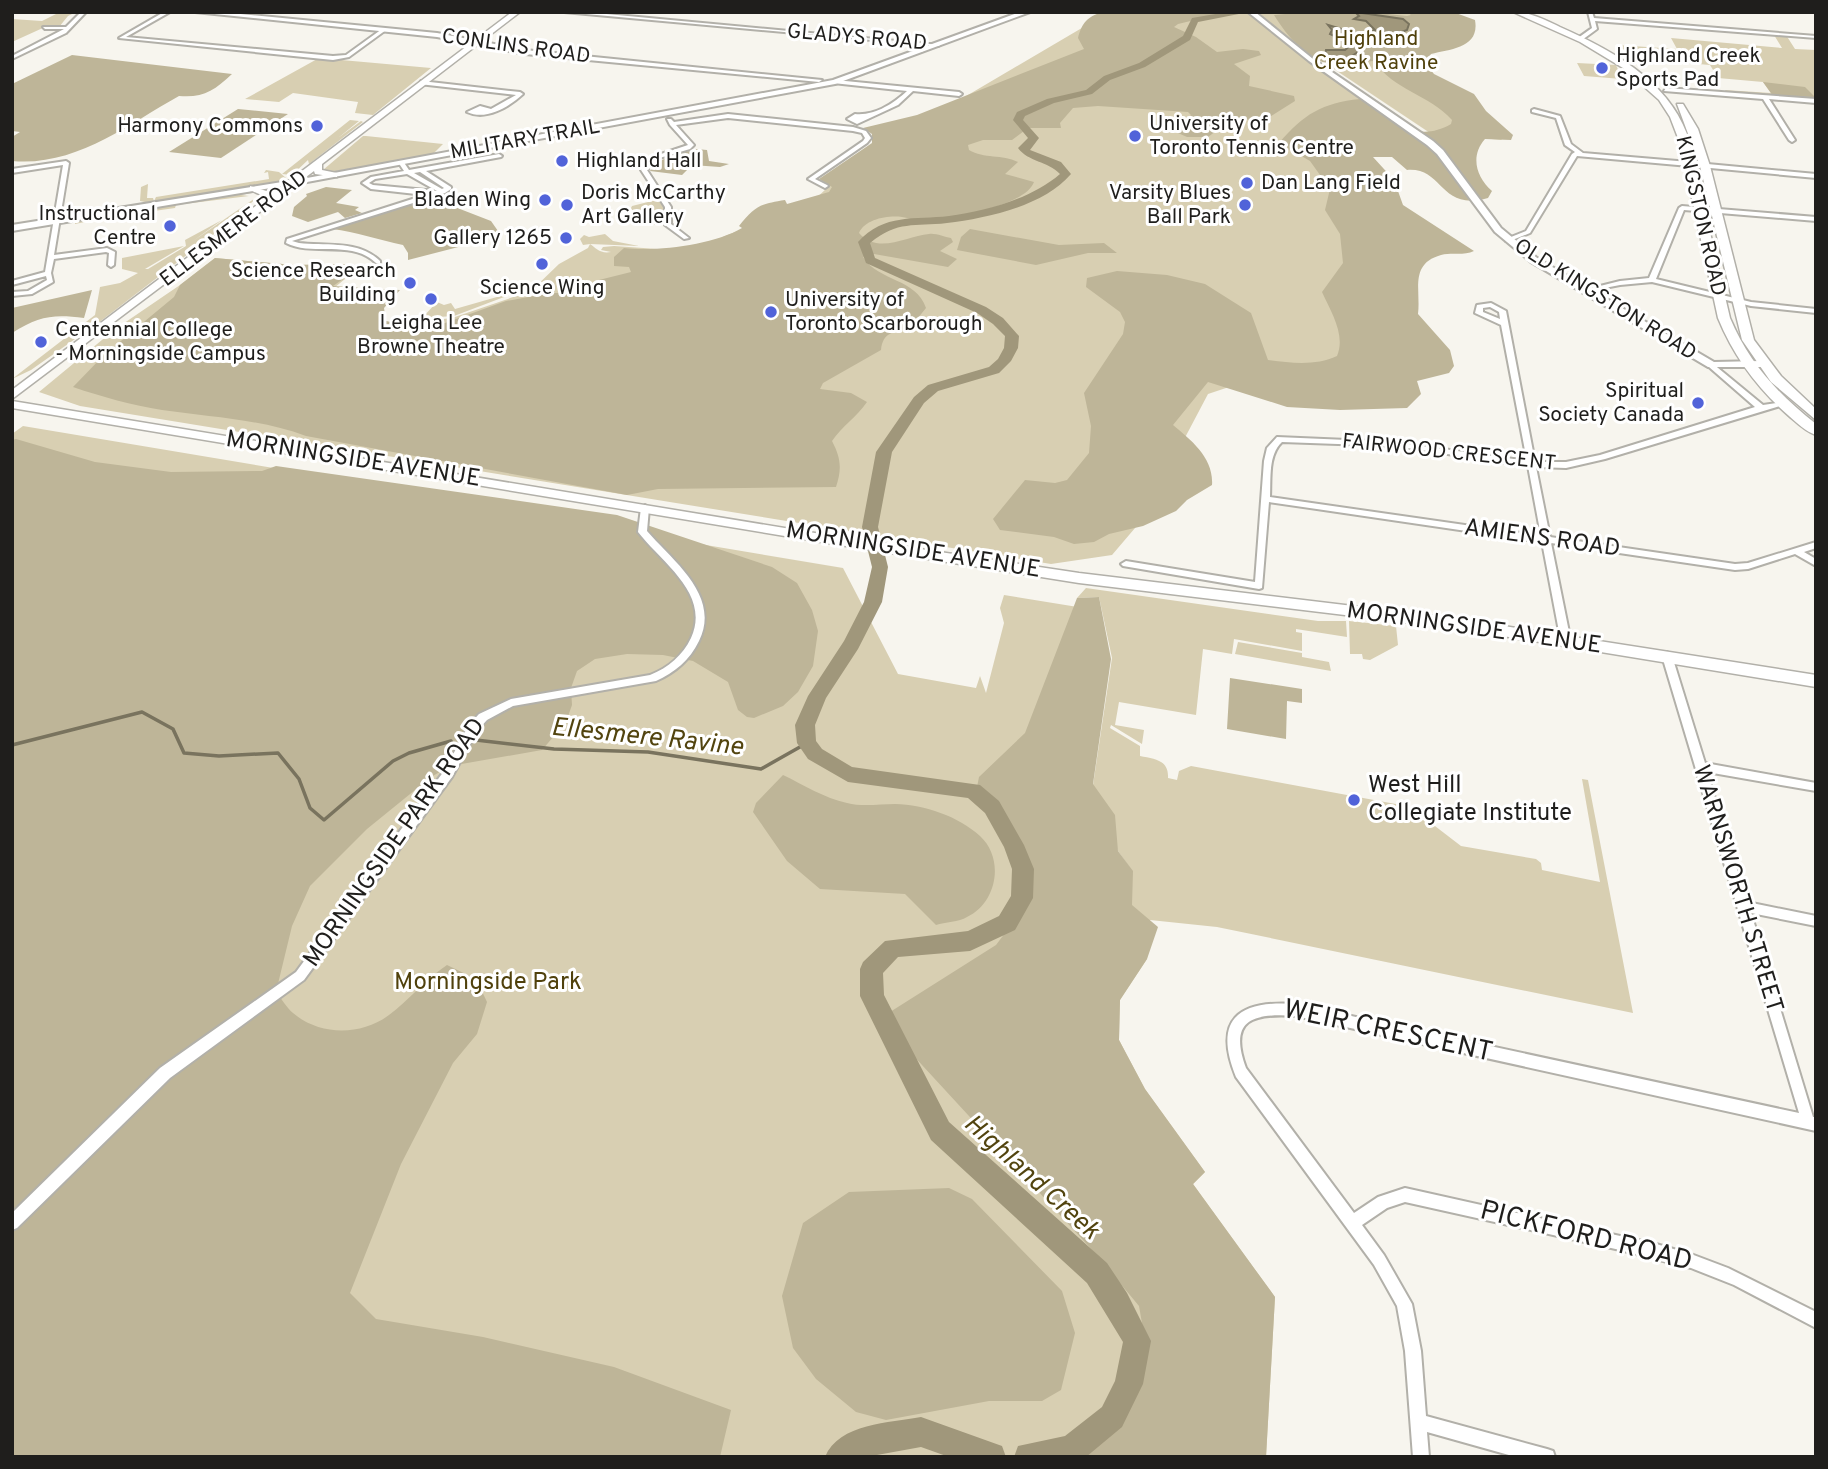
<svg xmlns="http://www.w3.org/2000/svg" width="1828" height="1469" font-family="Overpass,sans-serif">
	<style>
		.green { fill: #d8cfb2 }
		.forest { fill: #beb598 }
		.water { fill: #a0977b; stroke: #79735e; stroke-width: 2 }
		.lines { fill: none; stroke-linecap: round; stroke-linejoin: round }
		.stream { stroke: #79735e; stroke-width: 3.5 }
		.river { fill: #a0977b; fill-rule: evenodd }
		.minor-casing { stroke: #b2b0a9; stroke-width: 4 }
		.tertiary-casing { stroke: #b2b0a9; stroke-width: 4 }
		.secondary-casing { stroke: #b2b0a9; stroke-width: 3 }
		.primary-casing { stroke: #b2b0a9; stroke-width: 3 }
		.minor { fill: #fff; fill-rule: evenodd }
		.tertiary { fill: #fff; fill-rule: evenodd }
		.secondary { fill: #fff; fill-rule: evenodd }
		.primary { fill: #fff; fill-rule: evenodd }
		.poi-dot { fill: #5163d9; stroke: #fff; stroke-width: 2.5 }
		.labels { text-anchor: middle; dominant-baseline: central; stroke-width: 6; stroke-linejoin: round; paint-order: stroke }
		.far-street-label { font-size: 21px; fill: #1f1e1c; stroke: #fff }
		.far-park-label { font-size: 21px; fill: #50410c; stroke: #fff }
		.far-poi-label { font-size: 21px; fill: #1f1e1c; stroke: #fff; text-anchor: start }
		.street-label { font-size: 24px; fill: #1f1e1c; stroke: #fff }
		.poi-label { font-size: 24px; fill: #1f1e1c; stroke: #fff; text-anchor: start }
		.park-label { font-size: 24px; fill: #50410c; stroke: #fff }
		.water-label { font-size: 26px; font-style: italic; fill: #52440f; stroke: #fff }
		.near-street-label { font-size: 28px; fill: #1f1e1c; stroke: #fff }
	</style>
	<rect width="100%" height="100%" fill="#f7f5ee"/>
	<g class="green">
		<polygon points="60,12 76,12 68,16 59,27 45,27 12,42 12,19 42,21"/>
		<path d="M 1109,12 L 1248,12 L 1276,35 L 1425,134 L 1359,143 L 1419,365 L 1238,384 L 1208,394 L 1141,521 L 1112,555 L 1051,564 L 123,413 L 80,406 L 39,392 L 114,330 L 180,285 L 215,258 L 294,265 L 350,264 L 356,270 L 312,306 L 417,328 L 403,324 L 452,318 L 531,291 L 559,264 L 588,248 L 590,244 L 583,245 L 580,239 L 584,235 L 589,237 L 605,234 L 613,241 L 639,246 L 590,244 C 596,248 600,254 611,252 L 601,250 L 603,247 L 614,246 L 687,251 L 812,202 L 856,161 Z"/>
		<polygon points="1254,12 1453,12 1416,57 1413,69 1471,101 1502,140 1430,133 1277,31"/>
		<polygon points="1774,35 1786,35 1795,49 1816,50 1816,100 1727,94 1725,90 1771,93 1763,82 1718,78 1710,65 1638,59 1617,45 1677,49 1671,38 1782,48"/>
		<polygon points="319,58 431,68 373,115 355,113 358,102 293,93 279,102 245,99"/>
		<polygon points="1577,63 1616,65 1622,79 1584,76"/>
		<polygon points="350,120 359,121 338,138 361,121 363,122 309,164 308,160 292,175 282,174"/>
		<polygon points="363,136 366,136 443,144 433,154 331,172 323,170"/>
		<polygon points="266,170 279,172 286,178 281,181 150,203 140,201 141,187 148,184 147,198 153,198 154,201 156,197 269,179 268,172 264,173"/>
		<polygon points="249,192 258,192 241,195 249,196 176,205 175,208 154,211 152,218 147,219 148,210 146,210 145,219 129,222 129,213 75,224 75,222 67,223"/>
		<polygon points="261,194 250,204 252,205 102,320 31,370 12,379 95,315 100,287 120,283 138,273 122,269 122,258 184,246 145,269 148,269 186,246 185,240 222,220 193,241"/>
		<polygon points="660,199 668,214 665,223 654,225 628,214 632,206"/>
		<polygon points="525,289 454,316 422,318 437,302 444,305 451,303 455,309"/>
		<path d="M 23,426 L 668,534 L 688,542 L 843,568 L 898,674 L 976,688 L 980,676 L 986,693 L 1004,623 L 1000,608 L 1004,595 L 1090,609 L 1081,735 L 1103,847 L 1130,868 L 1118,851 L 1093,785 L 1112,658 L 1099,597 L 1077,598 L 1086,588 L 1318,621 L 1346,621 L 1347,637 L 1296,629 L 1296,632 L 1302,633 L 1302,651 L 1234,639 L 1232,654 L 1203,649 L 1196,715 L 1119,702 L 1115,725 L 1144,730 L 1142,744 L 1111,725 L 1110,728 L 1140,746 L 1140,756 C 1155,759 1169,760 1168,778 L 1177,780 L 1179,771 L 1191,766 L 1401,805 L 1418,813 L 1461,846 L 1536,859 L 1541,863 L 1542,870 L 1600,882 L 1582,779 L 1588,780 L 1633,1013 L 1217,927 L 1150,920 L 1147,959 L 1120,1000 L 1119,1040 L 1145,1089 L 1205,1172 L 1193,1184 L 1275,1297 L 1266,1457 L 12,1457 L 12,434 Z"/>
		<polygon points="1349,621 1396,626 1398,645 1370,660 1363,659 1362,654 1350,654"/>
		<polygon points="1238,642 1302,653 1302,657 1329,662 1331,671 1235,654"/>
	</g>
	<g class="forest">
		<path d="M 1102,12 L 1228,12 L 1178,24 L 1174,27 L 1196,37 L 1217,52 L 1243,49 L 1259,51 L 1261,55 L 1234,64 L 1250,76 L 1249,86 L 1294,96 L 1295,101 L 1265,120 L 1232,119 L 1208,137 L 1187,137 L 1178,133 L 1191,115 L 1188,112 L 1098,106 L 1073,108 L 1060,123 L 1061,128 L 1028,128 L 1012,140 L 983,140 L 968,145 L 969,150 C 984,159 1002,154 1018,162 L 1005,174 L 1034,182 C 1025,207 949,218 924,221 C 916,222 910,218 902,217 C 888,215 865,219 859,233 C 878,255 907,236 929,234 C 936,233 944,237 951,238 L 953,242 L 940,251 L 957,259 L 948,267 L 874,254 L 863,257 C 879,282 916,278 926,308 L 909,329 C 893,332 883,332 881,350 L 823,383 L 820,389 L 851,393 L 867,402 C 857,417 842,426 832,441 C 841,458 842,469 836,487 L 658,489 L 627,495 L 306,436 C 260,419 210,417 162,410 C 132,405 102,397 73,387 L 104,355 L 174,297 L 180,285 L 215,258 L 294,265 L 350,264 L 339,275 L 346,277 L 333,286 L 400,290 L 384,308 L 386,321 L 421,328 L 445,323 L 506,301 L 550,293 L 572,293 L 595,281 L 631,272 L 629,267 L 614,266 L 614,257 L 624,248 C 657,252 713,245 742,228 L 739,226 C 755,206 760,204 785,200 L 787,204 L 829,192 L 832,187 L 819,179 L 872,143 L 872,134 L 863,128 L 917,115 L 1084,49 L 1078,38 C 1082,23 1087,17 1102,12 Z"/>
		<path d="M 1307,12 L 1368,12 L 1407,16 L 1411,15 L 1407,12 L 1453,12 L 1475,20 C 1480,48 1451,49 1431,54 L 1425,63 L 1434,74 L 1474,94 L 1486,111 L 1513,135 L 1511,140 L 1485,139 C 1470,156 1476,177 1492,191 L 1488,198 C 1439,212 1444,167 1407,170 L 1392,157 L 1373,157 L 1394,180 L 1403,205 L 1474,251 C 1464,256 1452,252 1441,255 C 1409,264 1421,290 1418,314 L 1450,350 L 1454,366 L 1449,373 L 1417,381 L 1421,394 L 1407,408 L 1340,410 L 1287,407 L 1208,382 L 1173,425 C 1191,440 1214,458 1212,485 L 1187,500 L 1176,511 L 1143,526 L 1109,534 L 1094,542 L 1074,544 L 1054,537 L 1000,530 L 993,519 L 1025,480 L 1055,483 L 1067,480 L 1089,453 L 1091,426 L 1084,393 L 1123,334 L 1125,322 L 1120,312 L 1086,287 L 1087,278 L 1117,271 L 1167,275 L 1205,284 L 1251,313 L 1268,360 C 1291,363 1316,366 1337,356 C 1346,335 1331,312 1322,292 L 1343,263 L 1340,234 L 1325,210 L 1330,189 L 1310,161 L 1279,143 C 1304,114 1322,103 1360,99 C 1389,118 1415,145 1451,124 L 1452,120 C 1430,95 1393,90 1374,61 C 1361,61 1349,66 1336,65 C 1309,63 1287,36 1274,15 Z"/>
		<path d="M 72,55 L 232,74 C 214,91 203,98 179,96 C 127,125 75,167 12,161 L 12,137 L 20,132 L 12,131 L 12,84 Z"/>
		<polygon points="1763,82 1805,87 1815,97 1773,96"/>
		<polygon points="238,109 288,114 221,158 169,152"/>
		<path d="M 696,149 L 707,150 L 709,161 L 729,164 L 720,167 L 692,165 L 682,175 L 650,171 C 657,157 681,154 696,149 Z"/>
		<polygon points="326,187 352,190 336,203 359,207 355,210 362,213 345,218 338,212 308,222 292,216 294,207 307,196 306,194"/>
		<path d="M 429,197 L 491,221 L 498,231 L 470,244 L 408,260 L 408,253 L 403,245 C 379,240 356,232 332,229 Z"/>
		<polygon points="970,229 1059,245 1104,243 1117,253 1088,253 1036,265 957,250 961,237"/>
		<path d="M 92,290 L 84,318 C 53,314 39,316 12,333 L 12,308 Z"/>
		<path d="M 16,439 L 95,462 L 171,472 L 262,471 L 276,466 L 617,515 L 772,567 L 797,583 L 812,610 L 818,631 L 813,666 L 798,692 L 783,706 L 754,718 L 747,717 L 738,710 L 728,682 L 693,661 L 663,655 L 627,654 L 595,659 L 577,671 L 571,688 L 572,705 L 566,722 L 542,750 L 450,766 L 431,777 L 367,829 L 310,886 L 292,926 L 276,992 C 281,998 287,1008 293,1013 C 320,1036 361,1036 389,1015 C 409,1000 425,980 447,965 L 476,979 L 487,1002 L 477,1034 L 453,1063 L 401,1164 L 350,1293 L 376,1319 L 483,1337 L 614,1367 L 731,1410 L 720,1457 L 12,1457 L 12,440 Z"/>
		<polygon points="1099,597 1111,659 1093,784 1115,815 1118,851 1133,871 1132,905 1158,927 1147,959 1120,1000 1119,1040 1145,1089 1205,1172 1193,1184 1275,1297 1266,1457 1058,1457 1089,1438 1120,1402 1146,1346 1139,1306 1095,1253 887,1027 890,1012 996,945 1020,913 1025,867 977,787 979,777 1025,733 1077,598"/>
		<polygon points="1230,678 1302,689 1302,703 1287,701 1286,739 1227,729"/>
		<path d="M 783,775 C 804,785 824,798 847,803 C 862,807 880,804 895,804 C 925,805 958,816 980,836 C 1005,859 997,903 967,917 C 959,922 945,922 936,925 L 905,894 L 820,889 L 787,861 L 753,812 L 756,803 Z"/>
		<polygon points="949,1188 972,1199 1062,1291 1075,1333 1061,1390 1042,1401 989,1401 886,1420 856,1412 816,1379 793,1348 782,1296 803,1223 849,1192"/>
	</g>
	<polygon class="water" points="1355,12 1403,19 1409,24 1407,30 1370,44 1346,60 1325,55 1326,50 1345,50 1352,44 1330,34 1332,30 1328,25 1361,35 1375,30 1366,21 1354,19 1359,16"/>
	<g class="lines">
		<g class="stream">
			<polyline points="476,740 554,749 648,752 761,769 807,743"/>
			<polyline points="12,745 142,712 173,729 184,753 219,756 278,753 299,779 310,808 324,820 393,761 409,753 451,741"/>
		</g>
		<g class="river">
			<path d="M 1227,12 L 1249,12 L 1198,22 L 1190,40 L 1145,67 L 1110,80 L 1092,94 L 1054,103 L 1025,116 L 1023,120 L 1039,138 L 1030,150 L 1061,162 L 1071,174 C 1044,206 987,218 947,223 C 914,227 898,220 870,243 L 875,258 L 986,307 L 1003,318 L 1019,336 L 1018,348 L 1011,361 L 999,373 L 938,391 L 924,403 L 892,452 L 878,527 L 888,567 L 882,602 L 858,649 L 826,698 L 815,725 L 816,741 L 822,749 L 852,767 L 980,785 L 999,801 L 1024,845 L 1034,869 L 1033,898 L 1015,930 L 970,951 L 898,957 L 883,973 L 884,995 L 949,1122 L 1107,1263 L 1127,1293 L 1151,1341 L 1143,1384 L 1122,1427 L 1086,1457 L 1014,1457 L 1018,1446 L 1065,1436 L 1102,1407 L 1115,1381 L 1123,1342 L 1087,1283 L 931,1140 L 860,996 L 860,969 L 863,962 L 885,941 L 968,931 L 999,916 L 1011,896 L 1012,869 L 1004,847 L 985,813 L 968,798 L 848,782 L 808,759 L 797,743 L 795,725 L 808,696 L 844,641 L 864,602 L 872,567 L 862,527 L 876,452 L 914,397 L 928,385 L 989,367 L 998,359 L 1004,348 L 1005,336 L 993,324 L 977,313 L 866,263 L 858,242 C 884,213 915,220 949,216 C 986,211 1031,199 1060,174 C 1048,161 1028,162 1018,148 L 1028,138 L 1013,120 L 1017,112 L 1047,99 L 1086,90 L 1104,76 L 1139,63 L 1183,36 L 1192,18 Z"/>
			<path d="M 921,1417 L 1002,1446 L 1006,1457 L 949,1457 L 921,1447 L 866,1457 L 825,1457 C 839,1423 890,1423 921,1417 Z"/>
		</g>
		<g class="minor-casing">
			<g id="minor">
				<polygon points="81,12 86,12 66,33 12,59 12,56 64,29 45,29 43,27 66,27"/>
				<polygon points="164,12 170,12 126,37 333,56 346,55 382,29 386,30 349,57 333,60 119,38"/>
				<polygon points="564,12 585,12 940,45 938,46"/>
				<polygon points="1588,12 1592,12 1594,18 1816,36 1816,38 1595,21 1597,29 1582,40 1578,40 1578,38 1592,28"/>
				<path d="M 835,80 L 959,92 L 962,94 L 959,96 L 913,91 L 898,105 L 857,124 L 847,119 L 855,114 C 874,116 893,104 907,91 L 833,83 Z"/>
				<path d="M 421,81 L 520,92 L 523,94 C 509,107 486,121 467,112 L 480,106 L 491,109 L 516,95 L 419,84 Z"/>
				<polygon points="1666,88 1816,99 1816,103 1769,99 1795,140 1792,142 1789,140 1763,99 1664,91"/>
				<polygon points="1534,109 1560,116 1571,144 1583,153 1689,162 1692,164 1689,166 1577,156 1530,233 1510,241 1506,241 1506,239 1526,231 1572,154 1575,152 1565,145 1556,118 1532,112 1532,110"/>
				<polygon points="728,114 853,127 866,131 871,138 867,143 815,179 827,185 828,186 825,188 808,179 863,141 865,138 862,133 853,131 728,118 676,125 694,145 690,149 656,159 647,170 671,207 671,224 689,238 684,239 665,225 665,207 641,170 652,157 688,145 670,125 667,119 671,119 674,122"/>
				<path d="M 499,154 L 502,156 L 501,157 L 426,171 L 451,187 L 451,189 L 445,193 L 292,241 L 299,243 C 326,246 359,240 380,261 L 380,263 L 376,263 C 351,239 314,257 286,243 L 287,239 L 425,195 L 371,189 L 362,183 L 371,177 L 404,171 L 398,162 L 399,161 L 403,161 L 409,170 ZM 420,172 L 444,188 L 442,189 L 414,173 ZM 407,174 L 437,191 L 373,185 L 369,183 L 375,179 Z"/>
				<polygon points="66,161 69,163 54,255 107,248 115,252 114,265 111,267 108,265 109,253 106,252 54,259 51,273 53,282 32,294 12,296 12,292 28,291 47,280 46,276 12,285 12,281 45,272 63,165 12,173 12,169"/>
				<polygon points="1682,206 1816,217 1816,221 1684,210 1656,279 1751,302 1816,309 1816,313 1751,306 1652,282 1620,285 1584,292 1584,290 1620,281 1649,278 1679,208"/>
				<path d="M 1491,303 L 1506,311 L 1535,462 L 1566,462 L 1600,455 L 1755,407 L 1709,367 L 1708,365 L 1712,363 L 1763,405 L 1783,402 L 1787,404 L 1605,459 L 1566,468 L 1536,467 L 1550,537 L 1735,564 L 1748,563 L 1816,542 L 1816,548 L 1804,552 L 1816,559 L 1816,566 L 1795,554 L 1748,569 L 1735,570 L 1551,543 L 1571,642 L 1566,645 L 1561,642 L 1542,542 L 1269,502 L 1262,588 L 1259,589 L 1123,566 L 1121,564 L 1126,561 L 1255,582 L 1264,461 L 1267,448 L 1277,437 L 1394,442 L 1527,461 L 1501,325 L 1475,313 L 1477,305 ZM 1490,307 L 1499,312 L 1500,319 L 1483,312 L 1483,308 ZM 1282,442 L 1394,446 L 1528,466 L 1541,536 L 1270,497 C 1271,478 1268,455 1282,442 Z"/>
				<path d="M 645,505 L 649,508 L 647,531 C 674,562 721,596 699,641 C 690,660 674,673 656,681 L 513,706 L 487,720 L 477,731 L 452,777 L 304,980 L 170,1078 L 17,1228 L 12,1230 L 12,1213 L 160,1068 L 296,972 L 444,771 L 469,725 L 479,714 L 511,699 L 650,675 C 668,668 683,655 691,638 C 711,594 662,563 638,532 L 641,508 Z"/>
				<path d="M 1667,652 L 1672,656 L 1705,763 L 1816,783 L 1816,791 L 1707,772 L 1747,902 L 1816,916 L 1816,926 L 1751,913 L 1813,1117 L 1816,1117 L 1816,1131 L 1296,1016 C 1253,1013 1228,1019 1246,1068 L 1354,1213 L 1378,1197 L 1405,1188 L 1656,1244 L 1691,1254 L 1728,1268 L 1816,1312 L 1816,1328 L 1734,1285 L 1691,1268 L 1620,1250 L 1405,1202 L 1387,1208 L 1362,1225 L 1384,1255 L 1412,1304 L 1421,1351 L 1426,1416 L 1547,1449 L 1553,1451 L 1555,1457 L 1516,1457 L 1427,1432 L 1429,1457 L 1413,1457 L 1405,1351 L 1397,1306 L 1374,1265 L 1236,1077 C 1212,1018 1240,1000 1296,1004 L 1799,1113 L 1662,656 Z"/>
			</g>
		</g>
		<g class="tertiary-casing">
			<g id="tertiary">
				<polygon points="195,12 220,12 437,33 525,50 822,80 819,82 525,54 437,37"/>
				<polygon points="1020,12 1030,12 835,84 307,182 12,231 12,225 307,178 833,80"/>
				<polygon points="1248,12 1255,12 1313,59 1433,141 1443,150 1501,228 1537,258 1714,362 1761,361 1766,364 1761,367 1708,367 1531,262 1495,232 1437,154 1427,145 1309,61"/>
				<polygon points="1686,162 1816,174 1816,178 1689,166 1686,166"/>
			</g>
		</g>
		<g class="secondary-casing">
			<g id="secondary">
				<polygon points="512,12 520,12 322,164 322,170 337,173 337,177 315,174 314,171 12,399 12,390 265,199 266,197 250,190 250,186 273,193"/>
				<polygon points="12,401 827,535 1079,573 1453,618 1816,675 1816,687 1453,628 1079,583 827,543 12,408"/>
			</g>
		</g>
		<g class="primary-casing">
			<g id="primary">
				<path d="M 1513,12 C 1530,12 1545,20 1560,27 C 1610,49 1667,80 1687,134 L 1730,318 C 1749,363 1778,394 1816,424 L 1816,435 C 1806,432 1797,423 1789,416 C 1757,388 1734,357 1718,318 L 1680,143 L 1670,117 L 1659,100 L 1623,68 L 1580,42 Z"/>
				<polygon points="1677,104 1683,104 1698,129 1710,166 1754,340 1781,376 1816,409 1816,420 1771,382 1742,340 1700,166"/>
			</g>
		</g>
		<use href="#minor" class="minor"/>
		<use href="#tertiary" class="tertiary"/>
		<use href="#secondary" class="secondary"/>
		<use href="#primary" class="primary"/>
	</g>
	<g class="poi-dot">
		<circle cx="1602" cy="68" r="7"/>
		<circle cx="317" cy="126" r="7"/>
		<circle cx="1135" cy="136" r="7"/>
		<circle cx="562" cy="161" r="7"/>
		<circle cx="1247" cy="183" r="7"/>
		<circle cx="545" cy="200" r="7"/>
		<circle cx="567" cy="205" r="7"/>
		<circle cx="1245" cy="205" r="7"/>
		<circle cx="170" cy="226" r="7"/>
		<circle cx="566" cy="238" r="7"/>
		<circle cx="542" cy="264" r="7"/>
		<circle cx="410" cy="283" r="7"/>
		<circle cx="431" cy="299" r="7"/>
		<circle cx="771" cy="312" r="7"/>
		<circle cx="41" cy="342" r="7"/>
		<circle cx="1698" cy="403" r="7"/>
		<circle cx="1354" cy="800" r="7"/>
	</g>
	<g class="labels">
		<g class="far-street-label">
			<text transform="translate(857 38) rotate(5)">GLADYS ROAD</text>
			<text transform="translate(516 47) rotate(8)">CONLINS ROAD</text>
			<text transform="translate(525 140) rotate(-10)">MILITARY TRAIL</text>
			<text transform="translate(1700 216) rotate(77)">KINGSTON ROAD</text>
			<text transform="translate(234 229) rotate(-37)">ELLESMERE ROAD</text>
			<text transform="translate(1605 300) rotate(32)">OLD KINGSTON ROAD</text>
			<text transform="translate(1449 453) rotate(6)">FAIRWOOD CRESCENT</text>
		</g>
		<g class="far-park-label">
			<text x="1376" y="39">Highland<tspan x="1376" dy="24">Creek Ravine</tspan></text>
		</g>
		<g class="far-poi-label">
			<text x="1616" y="56">Highland Creek<tspan x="1616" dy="24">Sports Pad</tspan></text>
			<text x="1149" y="124">University of<tspan x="1149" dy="24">Toronto Tennis Centre</tspan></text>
			<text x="303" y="126" text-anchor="end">Harmony Commons</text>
			<text x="576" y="161">Highland Hall</text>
			<text x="1261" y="183">Dan Lang Field</text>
			<text x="581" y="193">Doris McCarthy<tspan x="581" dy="24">Art Gallery</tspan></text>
			<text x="1231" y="193" text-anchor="end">Varsity Blues<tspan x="1231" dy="24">Ball Park</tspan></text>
			<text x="531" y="200" text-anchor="end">Bladen Wing</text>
			<text x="156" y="214" text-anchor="end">Instructional<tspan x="156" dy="24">Centre</tspan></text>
			<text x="552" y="238" text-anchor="end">Gallery 1265</text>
			<text x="396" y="271" text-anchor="end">Science Research<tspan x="396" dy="24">Building</tspan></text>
			<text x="542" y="288" text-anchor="middle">Science Wing</text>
			<text x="785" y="300">University of<tspan x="785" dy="24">Toronto Scarborough</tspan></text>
			<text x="431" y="323" text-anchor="middle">Leigha Lee<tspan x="431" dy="24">Browne Theatre</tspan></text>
			<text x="55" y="330">Centennial College<tspan x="55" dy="24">- Morningside Campus</tspan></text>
			<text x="1684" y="391" text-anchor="end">Spiritual<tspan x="1684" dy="24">Society Canada</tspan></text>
		</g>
		<g class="street-label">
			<text transform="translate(353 460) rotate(9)">MORNINGSIDE AVENUE</text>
			<text transform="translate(1542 539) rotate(8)">AMIENS ROAD</text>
			<text transform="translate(913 551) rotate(9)">MORNINGSIDE AVENUE</text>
			<text transform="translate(1474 629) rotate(8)">MORNINGSIDE AVENUE</text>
			<text transform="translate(395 843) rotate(-55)">MORNINGSIDE PARK ROAD</text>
			<text transform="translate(1737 889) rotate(73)">WARNSWORTH STREET</text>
		</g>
		<g class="poi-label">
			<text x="1368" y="786">West Hill<tspan x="1368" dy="28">Collegiate Institute</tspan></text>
		</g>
		<g class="park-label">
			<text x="488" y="983">Morningside Park</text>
		</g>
		<g class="water-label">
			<text transform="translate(647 738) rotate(6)">Ellesmere Ravine</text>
			<text transform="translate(1031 1178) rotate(42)">Highland Creek</text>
		</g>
		<g class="near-street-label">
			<text transform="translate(1388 1032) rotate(12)">WEIR CRESCENT</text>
			<text transform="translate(1586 1237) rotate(14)">PICKFORD ROAD</text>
		</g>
	</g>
	<rect width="1828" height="1469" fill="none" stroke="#1f1e1c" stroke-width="28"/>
</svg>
